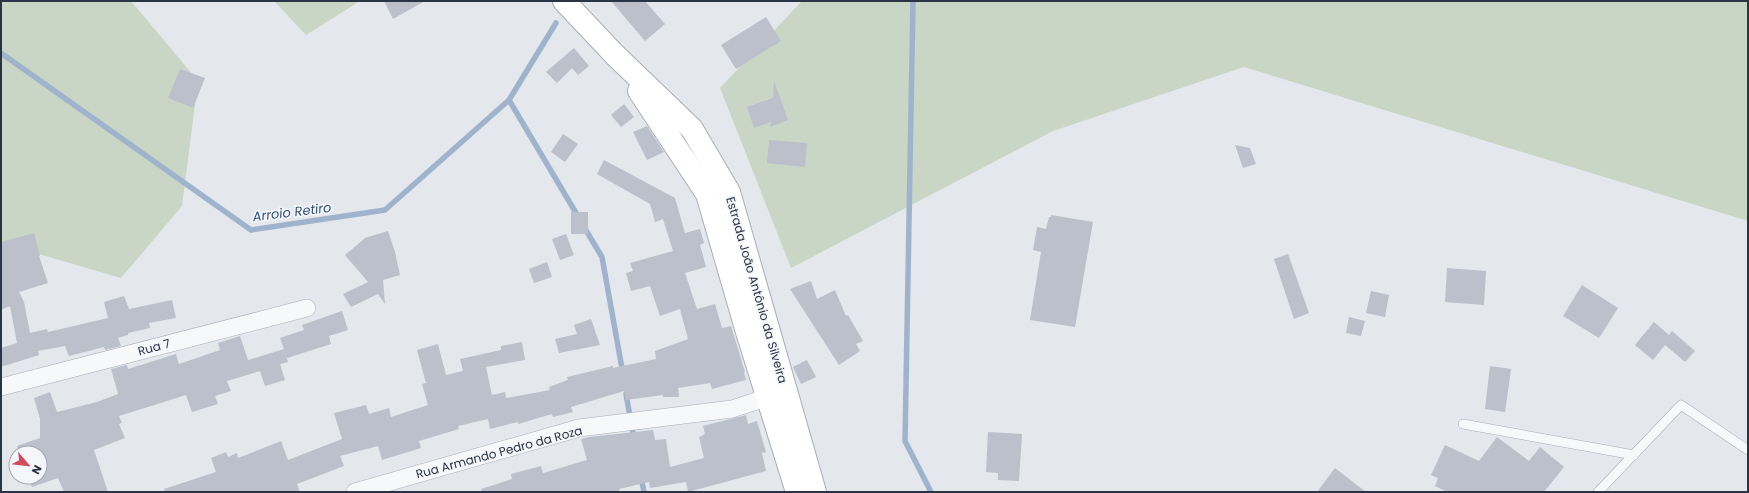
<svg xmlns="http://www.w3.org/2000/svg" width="1749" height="493" font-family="Poppins,sans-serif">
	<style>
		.green { fill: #c9d6c5 }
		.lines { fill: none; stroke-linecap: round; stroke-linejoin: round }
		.stream { stroke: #9fb4cc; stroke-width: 5.5 }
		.building { fill: #bbc0ca }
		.service-casing { stroke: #a9aeb7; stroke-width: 10 }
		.minor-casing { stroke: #a9aeb7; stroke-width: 18 }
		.secondary-casing { stroke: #a9aeb7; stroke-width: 24 }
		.service { stroke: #f7f8fa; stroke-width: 9 }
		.minor { stroke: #f7f8fa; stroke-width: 17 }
		.secondary { stroke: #fff; stroke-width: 22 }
		.labels { text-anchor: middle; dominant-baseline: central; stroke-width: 3.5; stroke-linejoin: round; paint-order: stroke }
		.street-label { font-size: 12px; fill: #2b3445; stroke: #f4f6f9 }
		.water-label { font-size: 13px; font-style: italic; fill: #34527a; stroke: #f4f6f9 }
	</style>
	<rect width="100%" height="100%" fill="#e4e7ec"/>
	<g class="green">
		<polygon points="1,1 131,1 198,81 182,206 121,278 1,243"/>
		<polygon points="274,1 360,1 306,35"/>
		<polygon points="802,1 1748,1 1748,221 1244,67 1053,131 791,268 720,88"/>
	</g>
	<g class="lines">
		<g class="stream">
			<polyline points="913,1 905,441 931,492"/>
			<polyline points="1,53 251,230 385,210 509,100 556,23"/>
			<polyline points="509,100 579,218"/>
			<polyline points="584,227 602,257 623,374"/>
			<polyline points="626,394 634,439"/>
			<polyline points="641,477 644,492"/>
		</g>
	</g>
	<g class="building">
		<polygon points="384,1 425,1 393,19"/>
		<polygon points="611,1 645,1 665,24 645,41"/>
		<polygon points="766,17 781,41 736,69 721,45"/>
		<polygon points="574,48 589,66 578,75 572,68 557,83 546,72"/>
		<polygon points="180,69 205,78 193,108 168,98"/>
		<polygon points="774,81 788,120 770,127 771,122 754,128 747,107 773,98"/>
		<polygon points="624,104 634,117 621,127 611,115"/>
		<polygon points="647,126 664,152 647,160 633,132"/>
		<polygon points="563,134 578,144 565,162 551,152"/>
		<polygon points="769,140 807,143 805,167 767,163"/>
		<polygon points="1235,145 1250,148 1256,164 1243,168"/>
		<polygon points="604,160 675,198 685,233 700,229 704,243 700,245 706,267 685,273 697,309 715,304 722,328 731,326 745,372 744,372 746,380 712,389 710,383 678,388 679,397 663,397 663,395 626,400 624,391 571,407 573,412 553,417 552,414 518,424 518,422 490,429 488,419 458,426 459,429 419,441 421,448 382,460 378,446 340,456 344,466 297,484 300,492 165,492 164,489 216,472 211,458 226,452 228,457 237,453 238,458 281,441 288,460 342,439 334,413 366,405 369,414 389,408 391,417 428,405 422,384 426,383 417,350 438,344 446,375 463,371 460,359 501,350 501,346 522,342 525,360 486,367 492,395 505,392 506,398 550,390 549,387 568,380 567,377 613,366 613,368 656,359 655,351 688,339 680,309 660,316 650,286 631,291 626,273 633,271 630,263 673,251 663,219 655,222 650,204 597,174"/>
		<rect x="571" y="212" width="17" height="22"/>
		<polygon points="1051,215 1093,222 1075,327 1030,320 1041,252 1033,250 1037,227 1046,229 1049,217 1051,217"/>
		<polygon points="388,231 395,252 400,275 383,280 385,304 378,294 351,307 343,294 368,282 345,255 365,238"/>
		<polygon points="34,233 40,256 39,256 48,283 19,292 24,302 30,333 47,329 48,332 108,318 104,302 124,296 129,309 172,300 176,318 149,323 150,328 128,333 128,335 118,338 121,346 105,350 104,347 69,356 65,346 38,351 39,355 1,367 1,348 17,343 10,306 1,310 1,242"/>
		<polygon points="566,234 574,255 560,260 552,239"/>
		<polygon points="1288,254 1309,313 1294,319 1274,259"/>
		<polygon points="547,262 552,277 534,283 529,269"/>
		<polygon points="1447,268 1486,271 1484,305 1445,302"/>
		<polygon points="811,281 817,299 835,290 846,316 848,315 863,341 856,344 860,351 839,365 790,289"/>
		<polygon points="1582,285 1618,308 1599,338 1563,316"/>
		<polygon points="1371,291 1389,295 1385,317 1366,313"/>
		<polygon points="342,311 348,330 329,336 331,344 287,358 280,338 304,330 302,325"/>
		<polygon points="1349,317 1365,321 1361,336 1346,333"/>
		<polygon points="591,319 600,345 559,353 555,339 577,334 574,325"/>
		<polygon points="1654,322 1669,335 1672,331 1695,351 1685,362 1665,345 1653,360 1635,345"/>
		<polygon points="240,336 248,360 284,349 288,362 280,364 285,380 265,386 260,371 227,381 231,391 215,396 218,404 192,412 186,395 119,416 122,423 119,424 125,438 94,450 108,492 64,492 58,478 32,487 28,477 40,477 40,453 20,453 17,446 40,438 40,419 34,398 50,392 57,412 97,402 118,394 111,369 127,365 128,369 176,354 179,364 220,350 218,343"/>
		<polygon points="807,360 816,377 801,384 793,367"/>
		<polygon points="1490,366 1511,369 1505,412 1485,409"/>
		<polygon points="746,415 748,424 757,421 766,452 762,453 766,471 688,492 686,482 650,488 649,482 619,489 620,492 482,492 481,489 512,479 511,474 541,466 543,473 587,460 581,439 589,437 653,430 655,440 666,439 670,467 704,458 699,437 705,434 703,426"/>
		<polygon points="988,432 1022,434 1019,481 998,480 998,473 986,472"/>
		<polygon points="1497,437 1529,461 1540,447 1564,467 1544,492 1447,492 1435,486 1438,478 1431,475 1445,445 1479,461"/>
		<polygon points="1335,468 1366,492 1317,492"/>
	</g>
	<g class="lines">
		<g class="service-casing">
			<g id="service">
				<polyline points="1463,424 1634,455"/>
				<polyline points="1598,492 1681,405 1748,450"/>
			</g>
		</g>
		<g class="minor-casing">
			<g id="minor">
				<polyline points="1,387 307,308"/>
				<polyline points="355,492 579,428 732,409 778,394"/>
			</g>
		</g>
		<g class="secondary-casing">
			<g id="secondary">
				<polyline points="564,1 615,55 692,129 729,192 815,492"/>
				<polyline points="639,91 707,194 747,332 797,492"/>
			</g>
		</g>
		<use href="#service" class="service"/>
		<use href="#minor" class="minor"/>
		<use href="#secondary" class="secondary"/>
	</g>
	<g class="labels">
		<g class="street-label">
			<text transform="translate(757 290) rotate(74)">Estrada João Antônio da Silveira</text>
			<text transform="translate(154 347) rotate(-15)">Rua 7</text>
			<text transform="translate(499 452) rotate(-15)">Rua Armando Pedro da Roza</text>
		</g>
		<g class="water-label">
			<text transform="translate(292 212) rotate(-7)">Arroio Retiro</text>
		</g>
	</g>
	<rect width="1749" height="493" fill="none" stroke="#2b3445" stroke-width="4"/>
	<g transform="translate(28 465) rotate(118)"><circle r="19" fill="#f4f6f9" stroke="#a4a8b1"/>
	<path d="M0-3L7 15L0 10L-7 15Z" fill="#d1495b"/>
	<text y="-6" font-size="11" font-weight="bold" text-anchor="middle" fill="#2b3445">N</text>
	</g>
</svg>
